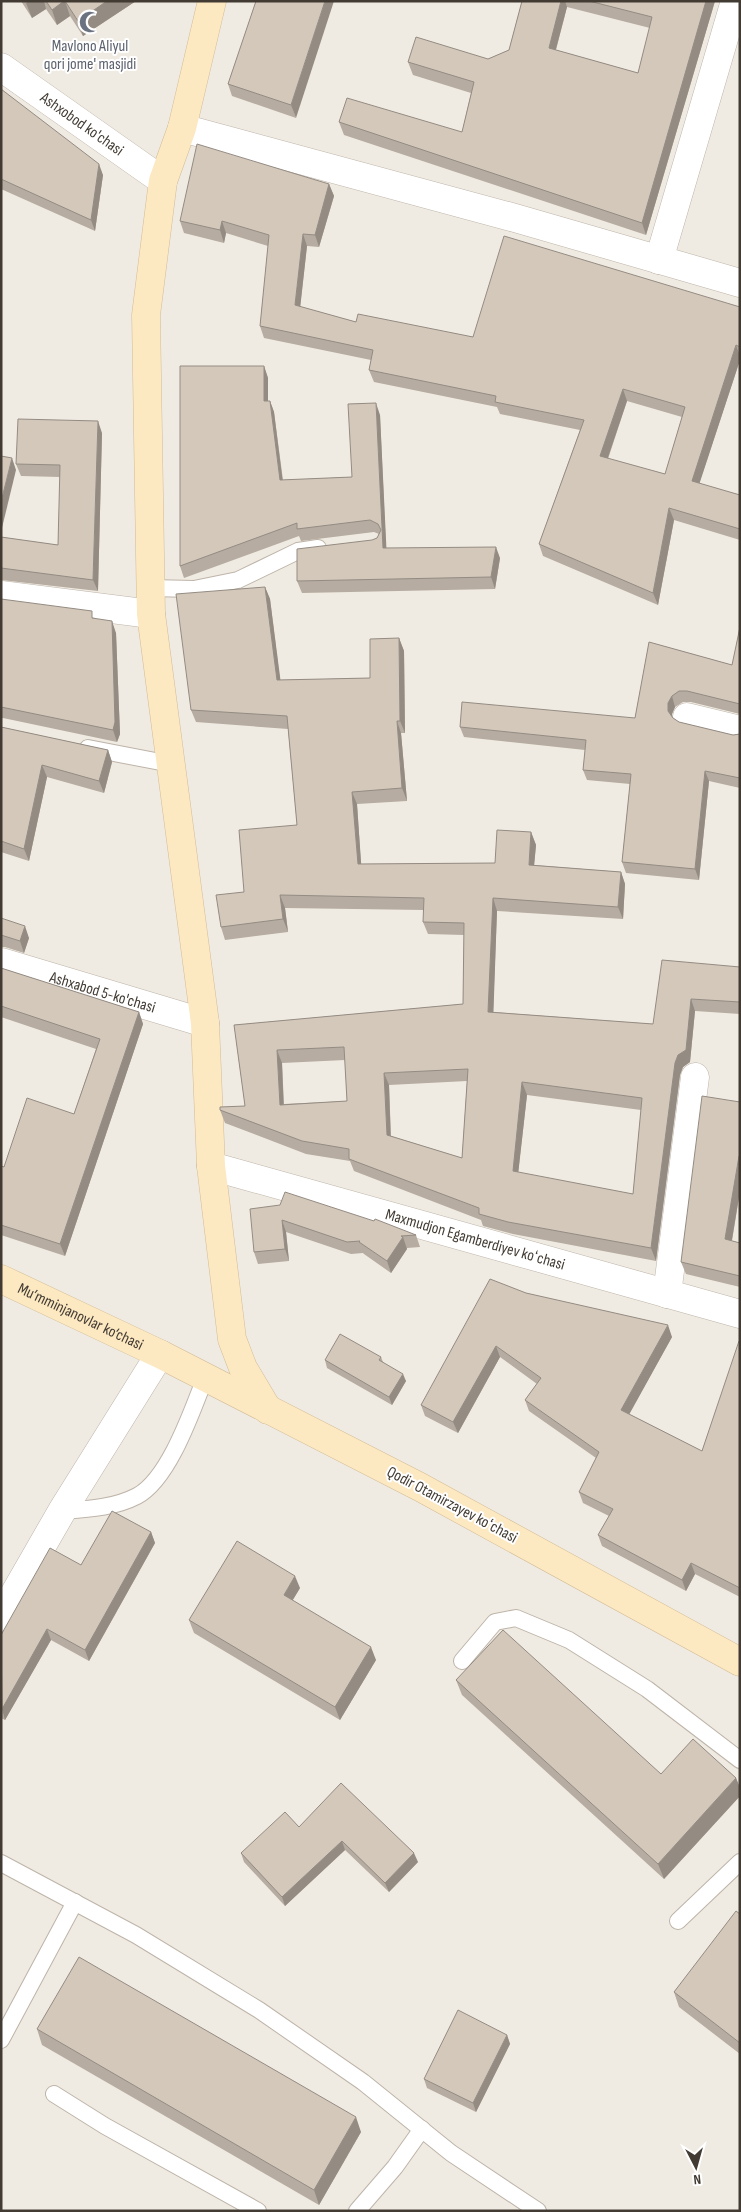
<svg xmlns="http://www.w3.org/2000/svg" width="741" height="2212" font-family="'Sofia Sans Condensed',sans-serif">
	<style>
		.lines { fill: none; stroke-linecap: round; stroke-linejoin: round }
		.service-casing { stroke: #beb4a9; stroke-width: 18 }
		.minor-casing { stroke: #beb4a9; stroke-width: 29 }
		.tertiary-casing { stroke: #beb4a9; stroke-width: 29 }
		.secondary-casing { stroke: #d2bc96; stroke-width: 29 }
		.service { stroke: #fff; stroke-width: 16 }
		.minor { stroke: #fff; stroke-width: 28 }
		.tertiary { stroke: #fff; stroke-width: 28 }
		.secondary { stroke: #fce8c1; stroke-width: 28 }
		.wall { fill: #b6aca1; fill-rule: evenodd }
		.shaded-wall { fill: #948c83 }
		.building { fill: #d4c8bb; stroke: #948c83; fill-rule: evenodd }
		.labels { text-anchor: middle; dominant-baseline: central; stroke-width: 4; stroke-linejoin: round; paint-order: stroke }
		.worship-label { font-size: 16px; fill: #5b616d; stroke: #fff }
		.street-label { font-size: 16px; fill: #423b33; stroke: #fff }
	</style>
	<rect width="100%" height="100%" fill="#f0ebe2"/>
	<g class="lines">
		<g class="service-casing">
			<g id="service">
				<polyline points="150,588 194,589 238,580 298,551 318,548"/>
				<polyline points="88,748 171,764"/>
				<path d="M 62,1511 C 87,1509 114,1508 137,1496 C 169,1479 192,1411 205,1378"/>
				<polyline points="462,1661 495,1622 516,1618 569,1640 647,1689 740,1760"/>
				<polyline points="1,1863 136,1935 259,2010 363,2082 451,2153 538,2211"/>
				<polyline points="678,1921 740,1862"/>
				<polyline points="1,2040 75,1902"/>
				<polyline points="54,2094 105,2126 258,2211"/>
				<polyline points="357,2211 395,2167 422,2129"/>
			</g>
		</g>
		<g class="minor-casing">
			<g id="minor">
				<path id="s1" d="M 1,67 L 163,181"/>
				<polyline points="182,128 515,218 740,283"/>
				<polyline points="659,260 735,1"/>
				<polyline points="1,595 151,614"/>
				<polyline points="687,717 740,730"/>
				<path id="s2" d="M 1,962 L 205,1023"/>
				<polyline points="667,1294 695,1077"/>
				<polyline points="1,1617 62,1511 160,1354"/>
			</g>
		</g>
		<g class="tertiary-casing">
			<polyline id="tertiary" points="211,1166 740,1314"/>
		</g>
		<g class="secondary-casing">
			<g id="secondary">
				<polyline points="212,1 182,128 163,181 146,315 151,614 205,1023 211,1166 232,1339 243,1368 268,1410"/>
				<path id="s3" d="M 1,1279 L 160,1354 L 420,1487 L 740,1662"/>
			</g>
		</g>
		<use href="#service" class="service"/>
		<use href="#minor" class="minor"/>
		<use href="#tertiary" class="tertiary"/>
		<use href="#secondary" class="secondary"/>
	</g>
	<g class="wall">
		<polygon points="21,1 136,1 83,36 70,16 57,25 46,9 32,18"/>
		<polygon points="256,1 296,118 232,96 228,84"/>
		<path d="M 522,1 L 715,1 L 646,235 L 344,135 L 339,122 L 462,132 L 471,93 L 413,75 L 408,62 L 488,59 L 509,50 ZM 567,7 L 650,28 L 638,73 L 556,50 Z"/>
		<polygon points="1,89 103,175 95,231 1,189"/>
		<path d="M 329,184 L 334,196 L 319,247 L 307,246 L 300,307 L 356,322 L 473,337 L 740,307 L 740,360 L 699,484 L 740,495 L 740,540 L 674,520 L 658,605 L 543,556 L 539,544 L 580,430 L 500,414 L 497,407 L 374,382 L 369,370 L 371,360 L 264,338 L 260,326 L 268,246 L 226,233 L 224,243 L 184,233 L 180,221 ZM 627,401 L 682,417 L 665,474 L 608,459 Z"/>
		<polygon points="264,366 268,378 268,401 270,401 274,412 283,480 352,477 380,415 386,548 500,558 495,589 302,593 297,581 377,538 379,534 374,532 301,541 299,536 184,578 180,566"/>
		<polygon points="102,433 98,591 1,580 1,537 58,545 60,477 21,476 16,464"/>
		<path d="M 265,587 L 270,599 L 280,680 L 370,678 L 399,638 L 404,651 L 405,733 L 401,733 L 407,801 L 357,804 L 361,864 L 495,863 L 531,832 L 536,845 L 534,865 L 621,872 L 625,884 L 623,919 L 497,911 L 493,1012 L 653,1024 L 740,967 L 740,1014 L 695,1011 L 690,1062 L 683,1067 L 680,1075 L 656,1261 L 513,1234 L 483,1226 L 481,1220 L 354,1171 L 350,1161 L 306,1154 L 225,1123 L 220,1110 L 245,1106 L 234,1025 L 463,1004 L 464,935 L 428,934 L 423,922 L 424,910 L 285,908 L 288,932 L 225,940 L 221,927 L 244,892 L 297,825 L 288,729 L 196,722 L 191,710 ZM 345,1060 L 347,1101 L 284,1104 L 282,1063 ZM 467,1081 L 462,1158 L 391,1136 L 389,1085 ZM 527,1095 L 641,1110 L 633,1194 L 518,1173 Z"/>
		<polygon points="1,599 95,618 116,633 120,734 117,742 3,718 1,719"/>
		<polygon points="740,627 740,714 691,702 683,702 675,707 672,714 673,718 679,722 733,735 740,734 740,788 709,781 699,880 626,873 622,862 630,784 587,780 583,770 585,750 464,737 460,727 635,718 649,642 732,665"/>
		<polygon points="1,727 108,750 112,762 104,793 47,777 29,861 1,852"/>
		<polygon points="1,918 29,938 24,953 5,947 1,947"/>
		<polygon points="1,968 139,1012 143,1024 65,1256 1,1235 1,1166 4,1167 74,1114 96,1049 1,1017"/>
		<polygon points="740,1102 740,1191 732,1241 740,1243 740,1287 686,1274 681,1262"/>
		<polygon points="280,1205 416,1235 420,1247 407,1248 407,1249 391,1273 364,1254 363,1253 351,1254 286,1232 289,1261 258,1264 254,1252"/>
		<polygon points="526,1293 672,1337 629,1414 702,1451 740,1341 740,1597 695,1574 686,1591 602,1546 598,1535 609,1516 583,1503 579,1492 596,1458 529,1411 525,1400 537,1384 500,1357 458,1433 425,1416 421,1405"/>
		<polygon points="381,1357 383,1362 406,1381 392,1405 327,1368 325,1360"/>
		<polygon points="151,1532 155,1543 89,1661 51,1640 5,1720 1,1718 1,1635 81,1565"/>
		<polygon points="300,1588 292,1601 376,1660 340,1720 194,1633 189,1620"/>
		<polygon points="456,1680 661,1774 736,1778 740,1788 740,1796 664,1879 462,1695"/>
		<polygon points="299,1827 418,1862 389,1892 345,1850 285,1906 244,1862 241,1853"/>
		<polygon points="740,1914 740,2054 679,2007 674,1992"/>
		<polygon points="37,2029 361,2132 319,2205 42,2045"/>
		<polygon points="507,2035 510,2044 476,2112 427,2088 424,2079"/>
	</g>
	<g class="shaded-wall">
		<polygon points="29,1 44,1 46,9 32,18 26,3"/>
		<polygon points="64,1 65,1 70,16 57,25 52,10"/>
		<polygon points="107,1 136,1 83,36 78,21"/>
		<polygon points="325,1 334,1 296,118 291,105"/>
		<polygon points="561,1 565,1 567,7 553,60 549,48"/>
		<polygon points="706,1 715,1 646,235 642,223"/>
		<polygon points="99,164 103,175 95,231 91,220"/>
		<polygon points="329,184 334,196 319,247 315,235"/>
		<polygon points="222,221 226,233 224,243 220,230"/>
		<polygon points="303,234 307,246 299,318 295,305"/>
		<polygon points="736,345 740,356 740,360 696,494 692,481"/>
		<polygon points="264,366 268,378 268,412 264,401"/>
		<polygon points="623,389 627,401 604,469 600,456"/>
		<polygon points="270,401 274,412 284,492 280,480"/>
		<polygon points="376,403 380,415 387,560 383,548"/>
		<polygon points="98,421 102,433 98,591 93,580"/>
		<polygon points="12,458 16,470 1,532 1,502"/>
		<polygon points="669,508 674,520 658,605 653,593"/>
		<polygon points="496,547 500,558 495,589 491,577"/>
		<polygon points="265,587 270,599 282,692 277,680"/>
		<polygon points="112,621 116,633 120,734 117,742 113,730"/>
		<polygon points="399,638 404,651 405,733 400,721"/>
		<polygon points="672,696 675,707 672,714 672,722 668,711 668,703"/>
		<polygon points="397,721 401,733 407,801 402,788"/>
		<polygon points="108,750 112,762 104,793 99,781"/>
		<polygon points="42,765 47,777 29,861 24,849"/>
		<polygon points="705,771 709,781 699,880 695,869"/>
		<polygon points="352,792 357,804 362,876 358,864"/>
		<polygon points="531,832 536,845 533,877 529,865"/>
		<polygon points="621,872 625,884 623,919 618,907"/>
		<polygon points="280,895 285,908 288,932 283,919"/>
		<polygon points="493,898 497,911 493,1025 488,1012"/>
		<polygon points="25,926 29,938 24,953 20,941"/>
		<polygon points="691,999 695,1011 690,1062 683,1067 680,1075 656,1261 651,1248 675,1063"/>
		<polygon points="139,1012 143,1024 65,1256 60,1244"/>
		<polygon points="277,1050 282,1063 284,1117 280,1105"/>
		<polygon points="384,1073 389,1085 391,1147 387,1135"/>
		<polygon points="522,1082 527,1095 517,1184 513,1171"/>
		<polygon points="739,1156 740,1191 730,1251 725,1239"/>
		<polygon points="282,1220 286,1232 289,1261 285,1249"/>
		<polygon points="403,1237 407,1249 391,1273 387,1261"/>
		<polygon points="668,1325 672,1337 625,1422 621,1410"/>
		<polygon points="496,1346 500,1357 458,1433 453,1422"/>
		<polygon points="403,1374 406,1381 392,1405 389,1397"/>
		<polygon points="151,1532 155,1543 89,1661 85,1650"/>
		<polygon points="691,1563 695,1574 686,1591 682,1580"/>
		<polygon points="295,1576 300,1588 288,1608 284,1595"/>
		<polygon points="47,1629 51,1640 5,1720 2,1709"/>
		<polygon points="371,1647 376,1660 340,1720 335,1707"/>
		<polygon points="736,1778 740,1788 740,1796 664,1879 658,1864"/>
		<polygon points="342,1841 345,1850 285,1906 282,1897"/>
		<polygon points="414,1853 418,1862 389,1892 385,1883"/>
		<polygon points="507,2035 510,2044 476,2112 473,2103"/>
		<polygon points="356,2117 361,2132 319,2205 314,2190"/>
	</g>
	<g class="building">
		<polygon points="46,1 64,1 52,10"/>
		<polygon points="65,1 107,1 78,21"/>
		<polygon points="256,1 325,1 291,105 228,84"/>
		<polygon points="522,1 561,1 549,48 638,73 652,17 589,1 706,1 642,223 339,122 347,98 462,132 474,82 408,62 416,37 488,59 509,50"/>
		<polygon points="1,89 99,164 91,220 1,179"/>
		<path d="M 197,144 L 329,184 L 315,235 L 303,234 L 295,305 L 356,322 L 358,314 L 473,337 L 504,236 L 740,307 L 740,347 L 736,345 L 692,481 L 740,495 L 740,529 L 669,508 L 653,593 L 539,544 L 584,420 L 495,402 L 496,396 L 369,370 L 373,350 L 260,326 L 269,235 L 222,221 L 220,230 L 180,221 ZM 623,389 L 685,407 L 665,474 L 600,456 Z"/>
		<polygon points="180,366 264,366 264,401 270,401 280,480 352,477 348,404 376,403 383,548 496,547 491,577 297,581 297,549 372,540 377,538 381,530 378,524 370,520 297,529 297,523 180,566"/>
		<polygon points="18,419 98,421 93,580 1,568 1,537 58,545 60,465 16,464"/>
		<polygon points="1,456 12,458 1,502"/>
		<path d="M 265,587 L 277,680 L 370,678 L 370,639 L 399,638 L 400,721 L 397,721 L 402,788 L 352,792 L 358,864 L 495,863 L 497,830 L 531,832 L 529,865 L 621,872 L 618,907 L 493,898 L 488,1012 L 653,1024 L 662,960 L 740,967 L 740,1002 L 691,999 L 686,1050 L 678,1055 L 675,1063 L 651,1248 L 508,1222 L 479,1214 L 479,1208 L 349,1159 L 349,1149 L 302,1141 L 220,1110 L 220,1107 L 245,1106 L 234,1025 L 463,1004 L 464,923 L 423,922 L 424,898 L 280,895 L 283,919 L 221,927 L 216,895 L 244,892 L 239,830 L 297,825 L 287,716 L 191,710 L 176,594 ZM 344,1047 L 347,1101 L 280,1105 L 277,1050 ZM 468,1069 L 462,1158 L 387,1135 L 384,1073 ZM 522,1082 L 642,1098 L 633,1194 L 513,1171 Z"/>
		<polygon points="1,599 92,611 92,618 112,621 115,722 113,730 1,707"/>
		<polygon points="740,627 740,704 687,691 679,691 672,696 668,703 668,711 673,718 679,722 733,735 740,734 740,778 705,771 695,869 622,862 631,774 583,770 586,740 460,727 462,702 635,718 649,642 732,665"/>
		<polygon points="1,727 108,750 99,781 42,765 24,849 1,841"/>
		<polygon points="1,918 25,926 20,941 1,935"/>
		<polygon points="1,968 139,1012 60,1244 1,1225 1,1166 4,1167 27,1098 74,1114 100,1039 1,1006"/>
		<polygon points="702,1096 740,1102 740,1156 739,1156 725,1239 740,1243 740,1276 681,1262"/>
		<polygon points="285,1192 374,1221 375,1219 416,1235 401,1236 403,1237 387,1261 359,1242 360,1241 347,1242 282,1220 285,1249 254,1252 250,1209 280,1205"/>
		<polygon points="490,1279 526,1293 668,1325 621,1410 702,1451 739,1341 740,1341 740,1588 691,1563 682,1580 598,1535 613,1509 579,1492 599,1452 525,1400 541,1378 496,1346 453,1422 421,1405"/>
		<polygon points="340,1334 381,1357 379,1360 403,1374 389,1397 325,1360"/>
		<polygon points="112,1511 151,1532 85,1650 47,1629 2,1709 1,1635 50,1548 81,1565"/>
		<polygon points="237,1541 295,1576 284,1595 371,1647 335,1707 189,1620"/>
		<polygon points="503,1630 661,1774 693,1739 736,1778 658,1864 456,1680"/>
		<polygon points="341,1783 414,1853 385,1883 342,1841 282,1897 241,1853 285,1812 299,1827"/>
		<polygon points="736,1911 740,1914 740,2043 674,1992"/>
		<polygon points="79,1957 356,2117 314,2190 37,2029"/>
		<polygon points="458,2010 507,2035 473,2103 424,2079"/>
	</g>
	<defs>
		<g id="mosque-bare" transform="scale(1.725)"><path d="M3.5-4.9A6 6 0 1 0 3.5 4.9A5 5 0 1 1 3.5-4.9Z" fill="#6b7280" stroke="#fff" stroke-width="2.5" paint-order="stroke"/></g>
	</defs>
	<g fill-rule="evenodd">
		<use href="#mosque-bare" x="90" y="22"/>
	</g>
	<g class="labels">
		<g class="worship-label">
			<text x="90" y="46">Mavlono Aliyul<tspan x="90" dy="18">qori jome' masjidi</tspan></text>
		</g>
		<g class="street-label">
			<text stroke="none"><textPath href="#s1" startOffset="99">Ashxobod ko'chasi</textPath></text>
			<text stroke="none"><textPath href="#s2" startOffset="106">Ashxabod 5-ko'chasi</textPath></text>
			<text transform="translate(475 1240) rotate(16)">Maxmudjon Egamberdiyev koʻchasi</text>
			<text stroke="none"><textPath href="#s3" startOffset="88">Mu’mminjanovlar ko‘chasi</textPath></text>
			<text transform="translate(452 1505) rotate(28)">Qodir Otamirzayev koʻchasi</text>
		</g>
	</g>
	<rect width="741" height="2212" fill="none" stroke="#423b33" stroke-width="5"/>
	<g transform="translate(696 2167) rotate(174)" stroke="#ffffff" stroke-width="4" paint-order="stroke">
	<path d="M0-4L9 19L0 12L-9 19Z" fill="#423b33"/>
	<text y="-8" font-size="14" font-weight="bold" text-anchor="middle" fill="#423b33">N</text>
	</g>
</svg>
